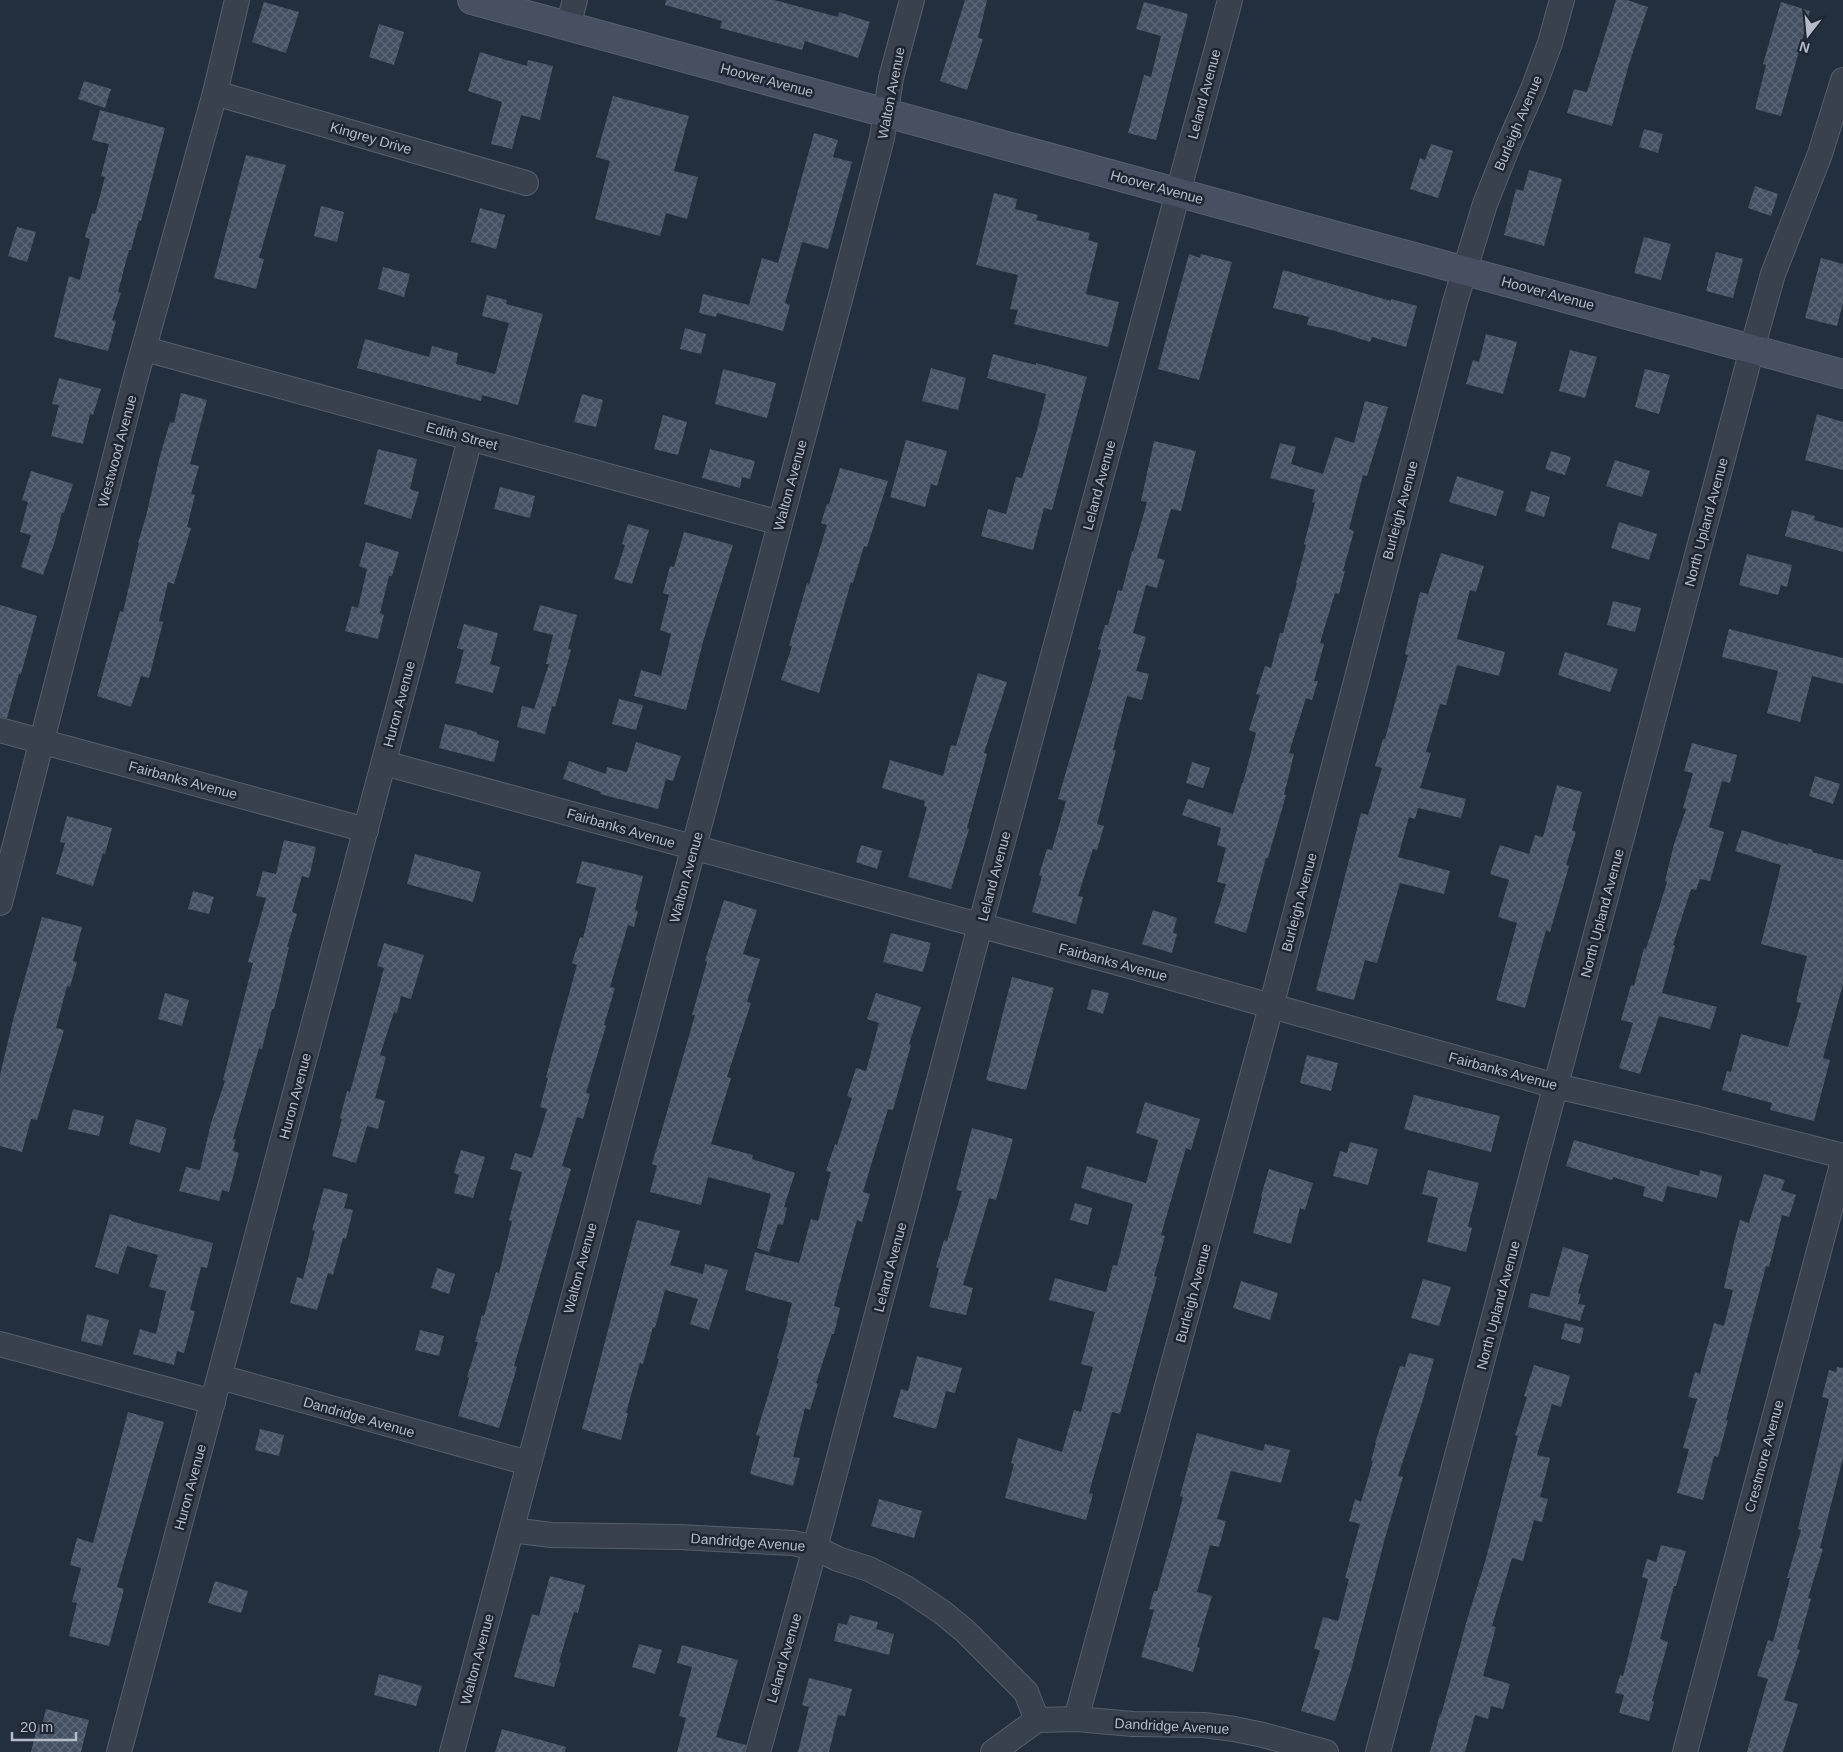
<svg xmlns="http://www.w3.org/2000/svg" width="1843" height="1752" font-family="Arial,sans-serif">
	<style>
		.building { fill: url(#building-cross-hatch) }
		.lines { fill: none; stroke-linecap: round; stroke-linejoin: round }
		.street-casing { stroke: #565f6c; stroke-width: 26 }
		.secondary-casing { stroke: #565f6c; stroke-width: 30 }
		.street { stroke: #38414e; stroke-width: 24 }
		.secondary { stroke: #465061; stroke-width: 28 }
		.labels { text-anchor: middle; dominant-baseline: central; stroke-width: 5; stroke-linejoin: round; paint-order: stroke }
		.street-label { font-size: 14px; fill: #b4bcc9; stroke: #1d2633 }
	</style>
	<defs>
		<pattern id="building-cross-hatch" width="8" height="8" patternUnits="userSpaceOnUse" patternTransform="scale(1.25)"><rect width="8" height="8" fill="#455162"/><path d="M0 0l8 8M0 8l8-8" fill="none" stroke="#5d6877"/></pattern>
	</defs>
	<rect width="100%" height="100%" fill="#242f3e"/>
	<g class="building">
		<polygon points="666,0 774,0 838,17 839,12 870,22 858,58 805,41 802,50 720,28 722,21 665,5"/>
		<polygon points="965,0 987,0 978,38 983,39 967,90 940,81"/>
		<polygon points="1616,0 1627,0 1648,7 1629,64 1612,126 1567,113 1574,89 1587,92"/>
		<polygon points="264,2 299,12 286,53 252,42"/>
		<polygon points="1144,2 1188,14 1156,140 1128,133 1144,75 1151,77 1161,36 1136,29"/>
		<polygon points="1781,2 1810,11 1781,116 1755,109 1766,65 1763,64"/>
		<polygon points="379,24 404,32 394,65 369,57"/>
		<polygon points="480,52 527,66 528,60 553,66 540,120 521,115 512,149 491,144 502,102 468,91"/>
		<polygon points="84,81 111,89 105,108 78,99"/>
		<polygon points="613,96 689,116 674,171 698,177 687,219 666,213 660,236 595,219 610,161 596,157"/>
		<polygon points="100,110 165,128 141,221 139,220 131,250 129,250 118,292 121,293 112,320 116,321 108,351 54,337 69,276 80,280 90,239 85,237 92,213 95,214 105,177 101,176 109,144 92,140"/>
		<polygon points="1644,129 1663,134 1658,153 1639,147"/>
		<polygon points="814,133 838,140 833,157 852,162 828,249 802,242 785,303 790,305 783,331 717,313 716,317 699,313 703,294 749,305 762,258 778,263"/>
		<polygon points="1431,144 1453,151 1438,198 1410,189 1420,158 1425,160"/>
		<polygon points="246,155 286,165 259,258 264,259 256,289 214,278"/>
		<polygon points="1529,170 1562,179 1544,246 1504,235 1516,189 1523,191"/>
		<polygon points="1755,186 1778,194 1771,216 1748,208"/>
		<polygon points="994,193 1017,199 1015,209 1038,215 1036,220 1090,233 1088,240 1098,243 1086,294 1119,302 1108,347 1014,324 1018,310 1010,309 1018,275 976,265"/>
		<polygon points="321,206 344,212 337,242 314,236"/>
		<polygon points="480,208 505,215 496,249 471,242"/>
		<polygon points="17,227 36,232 27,262 8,256"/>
		<polygon points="1644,237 1671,244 1661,280 1634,273"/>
		<polygon points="1716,252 1743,259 1733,298 1706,291"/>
		<polygon points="1189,254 1200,258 1201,254 1232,262 1199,380 1158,369"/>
		<polygon points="1821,258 1843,264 1843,303 1837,326 1805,318"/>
		<polygon points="383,267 410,274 404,297 378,289"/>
		<polygon points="1283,270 1391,301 1391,299 1417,306 1406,347 1372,337 1370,342 1332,330 1307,325 1309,317 1273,308"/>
		<polygon points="487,295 507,300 506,304 543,314 518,405 482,395 481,401 357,368 365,339 429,357 432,346 458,353 456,364 495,374 509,323 482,316"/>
		<polygon points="685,328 706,334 701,354 680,349"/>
		<polygon points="1486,334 1517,342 1503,394 1466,384 1473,360 1479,362"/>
		<polygon points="1570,350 1597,357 1585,398 1559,391"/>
		<polygon points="993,354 1036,365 1036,363 1087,377 1052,510 1044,508 1033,550 981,536 988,509 1006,514 1016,477 1022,478 1037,430 1046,394 987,378"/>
		<polygon points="931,368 966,378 958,410 922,401"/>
		<polygon points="723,369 776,383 767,418 715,404"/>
		<polygon points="1645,369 1670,375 1659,414 1635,407"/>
		<polygon points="59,378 101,389 93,415 90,414 83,444 51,436 59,405 52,404"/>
		<polygon points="181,393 207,400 190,464 199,466 191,494 195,495 187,527 191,528 174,584 168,582 159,621 163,622 149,678 141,676 131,707 97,696 120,611 123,612 139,543 138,543 146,516 160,456 170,422 174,423"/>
		<polygon points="582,394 603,400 596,427 574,422"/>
		<polygon points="1365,401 1388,407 1367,476 1363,475 1349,529 1354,531 1343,571 1345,571 1339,594 1335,593 1320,643 1324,644 1314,681 1318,681 1312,700 1306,698 1289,753 1294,754 1284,795 1286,795 1268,858 1266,858 1246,933 1214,923 1226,884 1217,882 1226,848 1217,845 1221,828 1182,815 1188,799 1233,814 1242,783 1243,783 1256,733 1249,730 1260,695 1256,694 1265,666 1271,668 1280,633 1283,633 1297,583 1296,583 1306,545 1304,544 1315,503 1312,502 1315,490 1270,478 1280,443 1296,447 1291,464 1323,474 1335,437 1354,443"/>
		<polygon points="1817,414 1843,422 1843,470 1805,460"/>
		<polygon points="663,415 687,422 678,455 654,449"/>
		<polygon points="906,440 947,451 937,486 931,484 925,507 890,497"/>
		<polygon points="1154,441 1196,451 1181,511 1171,509 1157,558 1165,560 1157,588 1146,585 1133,633 1146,637 1136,671 1149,674 1142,700 1127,696 1113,750 1116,750 1097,824 1104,826 1097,850 1093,849 1078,896 1083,897 1076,924 1032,912 1042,876 1039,875 1047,849 1052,850 1066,801 1058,799 1089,693 1101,650 1098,649 1105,625 1108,625 1118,590 1122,591 1132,551 1133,552 1147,502 1141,501"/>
		<polygon points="378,449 417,459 410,489 419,492 411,519 364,504"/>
		<polygon points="710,449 755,461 750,479 742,477 740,488 702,478"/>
		<polygon points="1551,451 1571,457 1565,475 1545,469"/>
		<polygon points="1615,460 1650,471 1642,497 1606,486"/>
		<polygon points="840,468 888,481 867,547 864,546 853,583 851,582 819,693 781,680 792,646 789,646 807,583 809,584 827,525 821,523 827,504 829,504"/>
		<polygon points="31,471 73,484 64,513 62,512 55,541 43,575 21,567 31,535 20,532 28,502 22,500"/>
		<polygon points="1457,476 1504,491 1496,516 1449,502"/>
		<polygon points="500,487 535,496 530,518 494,509"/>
		<polygon points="1531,491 1550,497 1544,517 1525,511"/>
		<polygon points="1792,510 1815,516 1814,520 1843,528 1843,552 1785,536"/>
		<polygon points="1619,522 1657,534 1649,560 1611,548"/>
		<polygon points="628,524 649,530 632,584 614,579 625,545 622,544"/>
		<polygon points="684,532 733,545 703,642 686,710 634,696 641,670 661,676 671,634 660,630 669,595 663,593 670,566 674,567"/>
		<polygon points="366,542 399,552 392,576 389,576 380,613 384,615 378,639 345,631 352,606 358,608 367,569 359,566"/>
		<polygon points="1441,553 1484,566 1476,592 1470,590 1457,639 1505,652 1499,676 1457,665 1446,705 1440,704 1426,752 1431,753 1420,788 1466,799 1461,818 1418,808 1415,819 1409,817 1398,857 1450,871 1444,894 1400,883 1377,963 1365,960 1354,1000 1316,990 1361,813 1368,815 1382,768 1375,766 1383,739 1385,739 1408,655 1405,654 1420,592 1428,594"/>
		<polygon points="1747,554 1792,565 1787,587 1781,585 1778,595 1739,585"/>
		<polygon points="1613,601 1641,608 1635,632 1607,625"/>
		<polygon points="0,605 37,616 21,674 19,674 7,718 0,717"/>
		<polygon points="540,605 577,615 568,649 571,650 555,707 552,706 545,734 517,727 522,706 534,709 549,664 546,664 553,635 533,630"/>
		<polygon points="464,624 498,633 490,664 500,667 493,693 455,683 464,650 457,648"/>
		<polygon points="1729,629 1843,658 1843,684 1812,676 1800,722 1767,713 1778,671 1722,657"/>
		<polygon points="1565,652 1618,669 1610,692 1558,675"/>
		<polygon points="978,673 1007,682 984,753 987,754 967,828 969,829 951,889 908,877 927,807 924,806 925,801 882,788 890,760 943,776 951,745 956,746"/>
		<polygon points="619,699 643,705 636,730 612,724"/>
		<polygon points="445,724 477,732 477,734 499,741 494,762 439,748"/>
		<polygon points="636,742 681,756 673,781 666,779 658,809 600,794 601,792 563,779 569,761 606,774 607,767 627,772"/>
		<polygon points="1692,743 1737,755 1730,783 1722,781 1709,827 1724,832 1710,881 1700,879 1696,890 1691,889 1673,945 1675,946 1662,993 1717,1007 1710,1029 1659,1016 1640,1074 1619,1068 1633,1023 1621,1020 1631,985 1634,986 1644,948 1646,949 1667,882 1665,881 1674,844 1686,809 1683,808 1693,773 1684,771"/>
		<polygon points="1192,762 1210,768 1203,788 1186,783"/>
		<polygon points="1815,776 1840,784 1833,804 1809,796"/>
		<polygon points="1557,785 1582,792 1572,830 1576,832 1566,865 1569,866 1550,932 1546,930 1525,1008 1496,1000 1517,923 1498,917 1509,880 1490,874 1500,845 1529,854 1535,835 1543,837"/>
		<polygon points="67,816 112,828 105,854 103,853 93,886 56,874 65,843 60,842"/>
		<polygon points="1742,830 1788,845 1788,843 1813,850 1812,852 1843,860 1843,984 1823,1058 1830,1060 1814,1121 1770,1110 1772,1103 1722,1090 1727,1071 1731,1072 1741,1034 1788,1047 1801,1003 1796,1002 1807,956 1761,944 1781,865 1735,851"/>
		<polygon points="284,840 316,847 309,878 302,876 292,912 297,914 287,947 289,947 274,1009 272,1009 262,1049 259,1048 233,1139 236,1139 233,1151 239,1153 229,1192 222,1190 219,1201 179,1191 186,1167 200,1170 211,1123 225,1081 223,1080 253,963 248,962 266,898 256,896 263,871 276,874"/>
		<polygon points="861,845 882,851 877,869 856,862"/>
		<polygon points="415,854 481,872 473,902 407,884"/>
		<polygon points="582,861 643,876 635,910 638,911 634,927 628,925 610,987 615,988 604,1025 606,1026 586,1093 590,1094 583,1119 577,1117 562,1166 571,1169 514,1366 517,1367 499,1428 458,1416 469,1378 467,1377 478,1342 475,1342 482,1315 484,1316 496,1272 499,1273 512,1221 509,1220 522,1172 510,1169 515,1153 532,1158 547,1109 540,1107 548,1078 546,1077 577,965 572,963 580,937 583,938 596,888 576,883"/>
		<polygon points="193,891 214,897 209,914 188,909"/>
		<polygon points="724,900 757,910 743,954 760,959 747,1002 751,1003 727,1077 731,1078 711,1144 753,1155 752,1159 795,1173 784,1207 787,1208 783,1225 778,1224 769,1252 757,1248 771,1194 708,1177 701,1205 650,1192 657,1166 652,1164 695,1015 692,1015 707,962 705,961"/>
		<polygon points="1153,910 1177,918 1173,933 1177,934 1172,953 1142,944"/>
		<polygon points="42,917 82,927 73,961 77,962 70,987 67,986 56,1028 64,1030 37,1120 31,1119 22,1152 0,1146 0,1075 14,1016"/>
		<polygon points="891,933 931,943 923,972 883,962"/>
		<polygon points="384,943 424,955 411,999 401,996 397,1013 394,1012 380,1055 386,1057 375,1098 385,1101 378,1129 367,1126 356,1163 332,1156 342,1119 340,1118 347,1091 350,1092 384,968 377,966"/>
		<polygon points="1012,977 1054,988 1026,1090 986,1080"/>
		<polygon points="1092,989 1109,993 1103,1014 1087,1009"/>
		<polygon points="165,993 189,1000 182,1026 158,1019"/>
		<polygon points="876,993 921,1007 909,1044 911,1045 893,1110 888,1109 863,1192 870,1194 862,1222 857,1220 846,1260 834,1306 840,1308 834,1334 832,1334 816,1383 818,1384 810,1410 805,1408 793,1457 800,1458 793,1486 750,1474 760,1436 756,1435 779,1359 777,1358 788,1322 787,1322 792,1303 745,1290 755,1252 799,1263 811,1219 818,1221 831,1172 826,1171 835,1144 837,1145 852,1098 847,1096 856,1068 866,1071 879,1023 867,1019"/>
		<polygon points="1307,1055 1338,1063 1331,1091 1300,1083"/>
		<polygon points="1414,1095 1500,1116 1491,1152 1404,1129"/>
		<polygon points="1145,1102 1200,1119 1191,1150 1186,1148 1161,1235 1165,1236 1154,1276 1157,1277 1120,1414 1112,1412 1089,1493 1093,1494 1086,1520 1005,1498 1014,1464 1011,1463 1018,1438 1062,1452 1074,1410 1081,1412 1093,1367 1081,1364 1095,1312 1049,1300 1055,1278 1106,1292 1113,1265 1117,1266 1133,1204 1081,1188 1087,1166 1146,1183 1158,1140 1136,1133"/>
		<polygon points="73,1109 104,1116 99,1136 68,1129"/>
		<polygon points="136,1119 167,1128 160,1153 129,1144"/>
		<polygon points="972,1128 1013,1139 996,1200 989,1198 963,1285 973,1288 966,1315 929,1307 939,1268 936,1267 944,1240 947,1241 962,1191 956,1190"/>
		<polygon points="1574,1140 1699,1176 1700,1170 1722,1176 1717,1198 1667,1186 1663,1202 1643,1196 1645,1187 1613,1177 1612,1180 1566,1166"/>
		<polygon points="1350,1142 1378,1149 1368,1185 1333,1176 1340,1151 1347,1153"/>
		<polygon points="461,1150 485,1157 473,1198 454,1193 459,1175 454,1173"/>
		<polygon points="1269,1169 1313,1183 1305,1210 1300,1208 1291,1244 1253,1233 1262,1197 1261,1196"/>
		<polygon points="1428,1170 1479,1183 1468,1226 1472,1228 1466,1252 1427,1242 1438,1198 1422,1194"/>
		<polygon points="1764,1174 1785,1180 1781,1190 1796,1195 1789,1217 1782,1215 1769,1267 1766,1266 1726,1420 1728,1420 1718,1457 1714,1456 1703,1500 1677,1493 1689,1449 1683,1448 1697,1399 1688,1397 1695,1372 1700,1374 1714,1323 1724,1326 1733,1290 1724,1288 1734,1242 1740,1220 1749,1223"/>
		<polygon points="324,1188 348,1194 344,1208 353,1210 346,1239 343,1238 333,1275 328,1273 317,1310 290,1303 297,1277 303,1279 315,1231 312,1230"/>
		<polygon points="1075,1203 1092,1208 1088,1225 1070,1220"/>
		<polygon points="110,1214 131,1220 131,1221 213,1243 207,1268 201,1267 190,1310 195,1311 184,1353 177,1351 174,1365 133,1354 140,1329 156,1334 166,1291 149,1287 158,1255 127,1246 118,1274 95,1267"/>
		<polygon points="637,1220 680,1231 670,1265 703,1274 705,1264 728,1270 709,1330 690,1324 698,1299 665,1290 655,1328 653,1327 643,1364 640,1363 626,1413 628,1413 621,1440 582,1429"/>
		<polygon points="1563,1247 1589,1255 1578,1293 1581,1294 1578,1304 1585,1305 1580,1321 1528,1307 1531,1293 1549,1297"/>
		<polygon points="437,1268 455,1274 449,1294 431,1288"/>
		<polygon points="1423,1279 1451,1287 1439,1326 1411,1318"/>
		<polygon points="1241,1281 1278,1293 1270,1320 1233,1308"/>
		<polygon points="87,1314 109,1320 102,1346 81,1341"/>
		<polygon points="1565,1323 1584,1328 1580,1344 1561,1339"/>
		<polygon points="420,1330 444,1336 439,1356 415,1350"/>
		<polygon points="1409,1353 1434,1359 1422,1403 1398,1476 1403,1477 1385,1538 1351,1670 1335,1721 1301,1711 1320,1650 1314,1649 1323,1617 1338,1621 1349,1579 1345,1578 1360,1524 1349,1521 1355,1499 1361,1502 1373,1461 1371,1461 1376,1443 1375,1443 1400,1366 1405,1367"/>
		<polygon points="917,1356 962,1368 955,1393 946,1391 936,1429 893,1417 901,1389 908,1391"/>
		<polygon points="1534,1365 1570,1376 1561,1407 1552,1404 1537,1455 1550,1458 1540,1497 1548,1499 1542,1522 1534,1520 1523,1561 1512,1558 1492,1626 1496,1627 1483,1676 1510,1684 1503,1709 1491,1706 1488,1719 1475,1715 1465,1752 1430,1752 1440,1714 1441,1715 1467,1620 1485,1562 1518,1436 1515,1435 1527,1397 1524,1396"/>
		<polygon points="1837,1367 1843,1368 1843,1458 1820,1548 1823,1549 1808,1598 1811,1599 1797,1649 1800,1650 1784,1700 1798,1704 1783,1752 1747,1752 1768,1679 1757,1676 1768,1640 1773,1642 1790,1578 1787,1578 1801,1530 1798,1529 1829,1399 1822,1397 1829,1370 1836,1372"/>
		<polygon points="128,1412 164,1422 117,1587 124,1589 109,1646 69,1636 77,1603 72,1602 81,1568 70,1565 77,1538 93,1543"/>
		<polygon points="260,1429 284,1435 279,1456 255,1450"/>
		<polygon points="1197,1433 1263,1451 1265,1444 1290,1450 1281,1483 1231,1471 1217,1519 1226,1521 1219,1547 1210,1545 1197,1592 1212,1596 1197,1647 1200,1648 1193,1672 1141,1657 1154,1610 1149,1609 1154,1591 1157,1591 1173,1535 1183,1497 1180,1496"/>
		<polygon points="879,1499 922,1511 914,1538 871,1526"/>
		<polygon points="1661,1545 1686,1551 1676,1586 1674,1586 1660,1639 1668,1642 1652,1701 1654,1702 1649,1721 1619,1713 1624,1695 1615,1693 1620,1675 1623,1676 1648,1579 1642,1577 1647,1559 1656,1562"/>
		<polygon points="550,1576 585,1585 578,1613 574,1612 559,1662 561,1663 554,1687 514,1677 532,1614 539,1616"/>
		<polygon points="215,1581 248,1591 241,1613 208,1603"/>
		<polygon points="850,1615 878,1622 876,1629 894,1634 889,1655 834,1641 838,1623 847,1625"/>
		<polygon points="639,1644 662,1650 655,1674 632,1667"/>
		<polygon points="682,1645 738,1660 716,1737 746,1745 745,1752 677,1752 686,1718 679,1716 692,1667 677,1663"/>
		<polygon points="379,1674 422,1686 416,1706 374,1695"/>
		<polygon points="809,1678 852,1689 845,1716 838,1715 829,1752 798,1752 809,1707 802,1705"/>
		<polygon points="46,1709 89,1720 81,1752 31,1752 38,1724 42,1725"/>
		<polygon points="502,1729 566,1747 565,1752 495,1752"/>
	</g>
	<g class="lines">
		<g class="street-casing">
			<g id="street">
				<polyline points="568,26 575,0"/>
				<polyline points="215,93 526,183"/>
				<polyline points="145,349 780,523"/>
				<polyline points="0,730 366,830"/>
				<polyline points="384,763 1122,964 1556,1086 1699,1119 1843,1156"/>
				<polyline points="0,903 136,376 215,93 237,0"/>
				<polyline points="0,1344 213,1402"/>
				<polyline points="220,1377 528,1463"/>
				<polyline points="512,1530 551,1535 679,1537 793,1543 815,1548 838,1559 869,1569 906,1588 942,1612 965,1631 1026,1692 1037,1720"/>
				<polyline points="1076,1719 1271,1007 1455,302 1485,204 1508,146 1533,89 1550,43 1562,0"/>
				<polyline points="119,1752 470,439"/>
				<polyline points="452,1752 843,288 882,138 891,78 912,0"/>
				<polyline points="758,1752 815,1548 980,926 1230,0"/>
				<polyline points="993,1752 1037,1720 1076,1719 1133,1724 1204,1725 1234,1729 1263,1735 1326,1752"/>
				<polyline points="1378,1752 1752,349 1773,274 1820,154 1843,80"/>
				<polyline points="1685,1752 1843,1161"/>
			</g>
		</g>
		<g class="secondary-casing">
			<polyline id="secondary" points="472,0 1843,374"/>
		</g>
		<use href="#street" class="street"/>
		<use href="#secondary" class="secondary"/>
	</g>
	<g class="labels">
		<g class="street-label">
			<text transform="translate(767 80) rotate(15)">Hoover Avenue</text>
			<text transform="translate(891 93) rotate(-79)">Walton Avenue</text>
			<text transform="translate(1204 94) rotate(-75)">Leland Avenue</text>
			<text transform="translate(1518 123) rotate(-67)">Burleigh Avenue</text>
			<text transform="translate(371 138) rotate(16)">Kingrey Drive</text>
			<text transform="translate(1157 187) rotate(15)">Hoover Avenue</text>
			<text transform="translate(1548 293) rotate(15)">Hoover Avenue</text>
			<text transform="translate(462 436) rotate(15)">Edith Street</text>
			<text transform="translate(117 451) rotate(-75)">Westwood Avenue</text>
			<text transform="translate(790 485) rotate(-75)">Walton Avenue</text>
			<text transform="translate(1099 485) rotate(-75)">Leland Avenue</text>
			<text transform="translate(1400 510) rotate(-75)">Burleigh Avenue</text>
			<text transform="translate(1706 522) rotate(-75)">North Upland Avenue</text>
			<text transform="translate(399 704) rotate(-75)">Huron Avenue</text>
			<text transform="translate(183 780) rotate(15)">Fairbanks Avenue</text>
			<text transform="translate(621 828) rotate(16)">Fairbanks Avenue</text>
			<text transform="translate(994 876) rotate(-75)">Leland Avenue</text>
			<text transform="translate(686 877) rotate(-75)">Walton Avenue</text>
			<text transform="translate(1299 902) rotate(-75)">Burleigh Avenue</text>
			<text transform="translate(1602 913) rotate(-75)">North Upland Avenue</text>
			<text transform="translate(1113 962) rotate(15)">Fairbanks Avenue</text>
			<text transform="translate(1503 1071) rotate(15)">Fairbanks Avenue</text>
			<text transform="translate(295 1096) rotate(-75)">Huron Avenue</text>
			<text transform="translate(890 1267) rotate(-75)">Leland Avenue</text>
			<text transform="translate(580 1268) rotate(-75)">Walton Avenue</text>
			<text transform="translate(1193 1293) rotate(-75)">Burleigh Avenue</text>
			<text transform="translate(1498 1305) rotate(-75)">North Upland Avenue</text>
			<text transform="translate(359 1417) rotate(16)">Dandridge Avenue</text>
			<text transform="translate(1764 1456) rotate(-75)">Crestmore Avenue</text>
			<text transform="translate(190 1487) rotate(-75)">Huron Avenue</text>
			<text transform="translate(748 1542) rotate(4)">Dandridge Avenue</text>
			<text transform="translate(784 1658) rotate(-74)">Leland Avenue</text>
			<text transform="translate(477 1659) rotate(-75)">Walton Avenue</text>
			<text transform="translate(1172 1726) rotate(3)">Dandridge Avenue</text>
		</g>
	</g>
	<g transform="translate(1808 35) rotate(196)" stroke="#1d2633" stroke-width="4" paint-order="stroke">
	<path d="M0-4L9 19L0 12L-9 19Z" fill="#b4bcc9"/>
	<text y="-8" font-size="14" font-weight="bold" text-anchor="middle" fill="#b4bcc9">N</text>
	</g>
	<path d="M12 1732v8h64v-8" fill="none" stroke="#b4bcc9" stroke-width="2.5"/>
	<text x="20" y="1732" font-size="15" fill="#b4bcc9" stroke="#1d2633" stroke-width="4" paint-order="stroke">20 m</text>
</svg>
